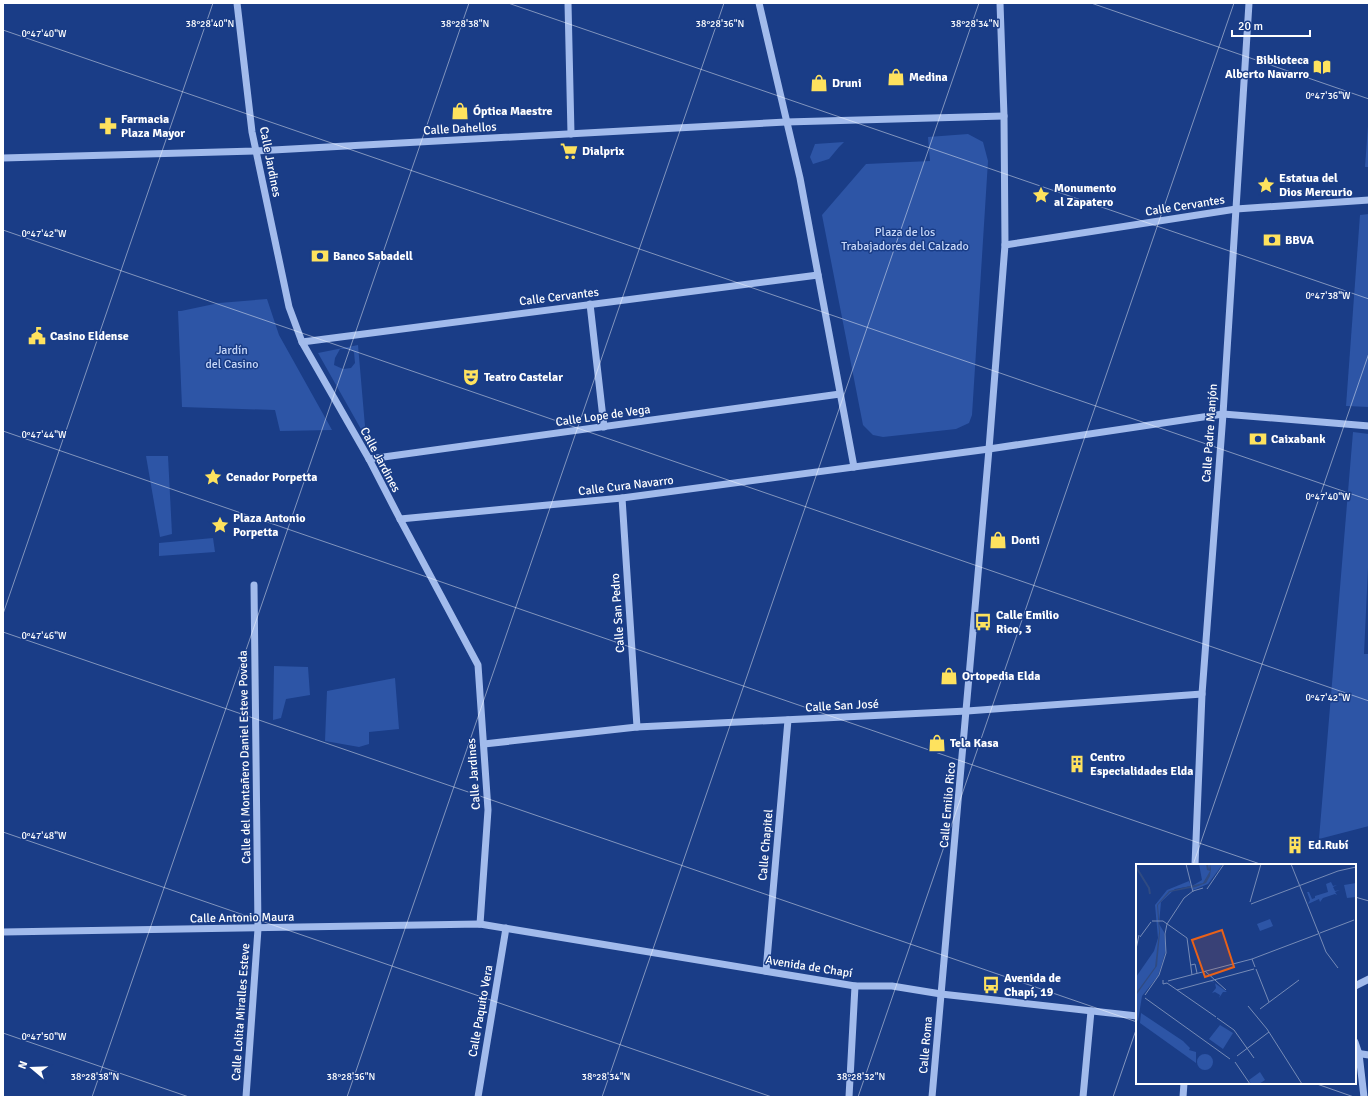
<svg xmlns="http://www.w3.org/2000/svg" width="1372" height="1100" font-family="Signika,sans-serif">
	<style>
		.green { fill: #2d55a6; fill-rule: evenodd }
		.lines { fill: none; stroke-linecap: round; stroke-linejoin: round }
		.minor { stroke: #a2bbec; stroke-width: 7 }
		.ticks { fill: none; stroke: #fff; stroke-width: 1; stroke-opacity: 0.45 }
		.labels { text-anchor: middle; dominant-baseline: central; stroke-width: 3; stroke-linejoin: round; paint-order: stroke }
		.poi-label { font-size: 12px; font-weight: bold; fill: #fff; stroke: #1a3d87; text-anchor: start }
		.street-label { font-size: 12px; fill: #fff; stroke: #1a3d87 }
		.park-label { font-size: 12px; fill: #c7d8f9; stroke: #1a3d87 }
		.inset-river { fill: none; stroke: #304b82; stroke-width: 2 }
		.inset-road { fill: none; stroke: #768bb7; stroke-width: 1 }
		.view { fill: #e96118; fill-opacity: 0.15; stroke: #e96118; stroke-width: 2 }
		.inset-edge { fill: none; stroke: #fff; stroke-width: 2 }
		.ticks-label { font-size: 10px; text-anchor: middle; fill: #fff; stroke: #1a3d87; stroke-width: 3; stroke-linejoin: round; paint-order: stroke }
	</style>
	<rect width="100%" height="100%" fill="#1a3d87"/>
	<g class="green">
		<polygon points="1369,112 1369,167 1365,167"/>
		<polygon points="968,134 983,142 988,161 972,415 969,423 956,429 883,437 873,435 863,425 822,215 866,164 930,161 928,137"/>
		<polygon points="844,142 839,147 829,159 813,164 810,157 815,144"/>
		<polygon points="1369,214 1369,407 1346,406 1360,215"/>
		<polygon points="267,299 279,335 332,430 280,431 275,410 182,407 178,311 181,311 219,303"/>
		<path d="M 358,345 L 366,438 L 318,353 ZM 340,349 L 349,349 L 354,352 L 355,363 L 351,368 L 343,369 L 334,365 L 335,358 Z"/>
		<polygon points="1353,432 1369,434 1369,546 1364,654 1369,654 1369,826 1319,839"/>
		<polygon points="146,456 168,456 172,534 160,537"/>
		<polygon points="213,538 215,552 159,556 159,543"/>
		<polygon points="274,666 308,667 310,695 286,699 281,718 273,720"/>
		<polygon points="395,678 399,729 369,732 369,744 359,747 325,741 327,691"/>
	</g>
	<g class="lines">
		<g class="minor">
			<polyline points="237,3 252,132 289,307 302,342 369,459 400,519 478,665 488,810 480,924"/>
			<polyline points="568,3 571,134"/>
			<polyline points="759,3 800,178 854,467"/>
			<polyline points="3,158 255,151 786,122 1004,116"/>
			<polyline points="1005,245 1236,209 1369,200"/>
			<polyline points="590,304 604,427"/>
			<polyline points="302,342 818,275"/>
			<polyline points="369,459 840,394"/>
			<polyline points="622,498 637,727"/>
			<polyline points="400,519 622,498 989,449 1223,414 1369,426"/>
			<polyline points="484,744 637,727 967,711 1202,694"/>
			<polyline points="1195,865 1202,694 1223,414 1249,3"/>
			<polyline points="3,932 480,924 855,986 892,986 941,994 1137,1016"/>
			<polyline points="766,971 788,720"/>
			<polyline points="1355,986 1369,979"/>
			<polyline points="1355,1042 1359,1054 1364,1097"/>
			<polyline points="1355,1053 1369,1055"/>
			<polyline points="246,1097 258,929 254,585"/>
			<polyline points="478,1097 506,928"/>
			<polyline points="849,1097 855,986"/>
			<polyline points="932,1097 989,449 1005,245 1004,116 1000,3"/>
			<polyline points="1083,1097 1091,1011"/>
			<polyline points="1183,1097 1184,1083"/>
		</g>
	</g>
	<path class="ticks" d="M 508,3 L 1369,299M 1091,3 L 1369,99M 3,30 L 1369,500M 3,230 L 1369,701M 3,431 L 1263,865M 3,614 L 213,3M 3,632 L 1137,1022M 3,832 L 772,1097M 1193,865 L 1369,353M 1355,897 L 1369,901M 3,1033 L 189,1097M 1314,1083 L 1354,1097M 92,1097 L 469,3M 347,1097 L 724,3M 602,1097 L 979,3M 858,1097 L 1234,3M 1113,1097 L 1137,1027M 1368,1097 L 1369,1095"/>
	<defs>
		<g id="library-bare" transform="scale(1.38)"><path d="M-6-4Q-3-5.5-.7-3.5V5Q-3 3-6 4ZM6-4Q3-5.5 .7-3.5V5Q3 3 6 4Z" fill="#fee25e" stroke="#1a3d87" stroke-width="2.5" paint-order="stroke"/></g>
		<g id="shop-bare" transform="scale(1.38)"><path d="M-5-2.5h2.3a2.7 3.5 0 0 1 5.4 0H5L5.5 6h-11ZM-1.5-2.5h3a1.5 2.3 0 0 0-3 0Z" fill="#fee25e" stroke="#1a3d87" stroke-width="2.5" paint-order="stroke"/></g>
		<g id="pharmacy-bare" transform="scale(1.38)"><path d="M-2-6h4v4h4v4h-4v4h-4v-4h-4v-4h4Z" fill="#fee25e" stroke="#1a3d87" stroke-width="2.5" paint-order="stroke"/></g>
		<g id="supermarket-bare" transform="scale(1.38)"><path d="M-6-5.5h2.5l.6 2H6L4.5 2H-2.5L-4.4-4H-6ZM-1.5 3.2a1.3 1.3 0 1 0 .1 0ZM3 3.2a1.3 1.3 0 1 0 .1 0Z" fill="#fee25e" stroke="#1a3d87" stroke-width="2.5" paint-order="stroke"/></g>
		<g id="sight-bare" transform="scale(1.38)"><path d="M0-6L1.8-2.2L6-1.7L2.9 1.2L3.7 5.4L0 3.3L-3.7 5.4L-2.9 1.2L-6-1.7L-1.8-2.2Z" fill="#fee25e" stroke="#1a3d87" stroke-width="2.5" paint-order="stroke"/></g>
		<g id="bank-bare" transform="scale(1.38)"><path d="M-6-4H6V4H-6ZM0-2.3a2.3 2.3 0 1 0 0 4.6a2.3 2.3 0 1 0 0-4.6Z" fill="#fee25e" stroke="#1a3d87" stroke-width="2.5" paint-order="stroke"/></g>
		<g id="civic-bare" transform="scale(1.38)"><path d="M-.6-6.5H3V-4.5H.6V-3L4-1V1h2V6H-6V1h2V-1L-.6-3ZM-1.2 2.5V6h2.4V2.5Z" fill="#fee25e" stroke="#1a3d87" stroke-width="2.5" paint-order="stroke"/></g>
		<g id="theatre-bare" transform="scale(1.38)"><path d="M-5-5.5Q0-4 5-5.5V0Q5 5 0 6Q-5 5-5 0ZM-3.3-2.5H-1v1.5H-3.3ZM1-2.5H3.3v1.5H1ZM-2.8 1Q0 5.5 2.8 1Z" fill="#fee25e" stroke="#1a3d87" stroke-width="2.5" paint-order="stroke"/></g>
		<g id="bus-bare" transform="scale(1.38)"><path d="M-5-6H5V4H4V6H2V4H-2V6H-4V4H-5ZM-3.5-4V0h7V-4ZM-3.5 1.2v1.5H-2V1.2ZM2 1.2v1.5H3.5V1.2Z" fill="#fee25e" stroke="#1a3d87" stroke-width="2.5" paint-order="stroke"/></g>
		<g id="building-bare" transform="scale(1.38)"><path d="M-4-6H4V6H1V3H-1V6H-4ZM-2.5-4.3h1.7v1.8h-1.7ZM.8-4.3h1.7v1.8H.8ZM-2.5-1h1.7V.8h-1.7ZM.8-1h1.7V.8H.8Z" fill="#fee25e" stroke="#1a3d87" stroke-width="2.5" paint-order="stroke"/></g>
	</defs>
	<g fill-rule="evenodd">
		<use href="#library-bare" x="1322" y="67"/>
		<use href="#shop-bare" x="896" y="77"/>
		<use href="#shop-bare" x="819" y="83"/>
		<use href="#shop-bare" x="460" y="111"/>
		<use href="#pharmacy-bare" x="108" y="126"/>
		<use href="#supermarket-bare" x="569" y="151"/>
		<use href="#sight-bare" x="1266" y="185"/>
		<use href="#sight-bare" x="1041" y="195"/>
		<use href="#bank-bare" x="1272" y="240"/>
		<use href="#bank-bare" x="320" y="256"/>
		<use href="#civic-bare" x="37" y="336"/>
		<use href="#theatre-bare" x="471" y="377"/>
		<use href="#bank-bare" x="1258" y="439"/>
		<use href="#sight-bare" x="213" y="477"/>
		<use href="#sight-bare" x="220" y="525"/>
		<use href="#shop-bare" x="998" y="540"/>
		<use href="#bus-bare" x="983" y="622"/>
		<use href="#shop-bare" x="949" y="676"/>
		<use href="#shop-bare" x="937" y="743"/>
		<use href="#building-bare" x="1077" y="764"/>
		<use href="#building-bare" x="1295" y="845"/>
		<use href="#bus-bare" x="991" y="985"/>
	</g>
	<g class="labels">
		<g class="poi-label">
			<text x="1309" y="60" text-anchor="end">Biblioteca<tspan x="1309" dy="14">Alberto Navarro</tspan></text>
			<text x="909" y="77">Medina</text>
			<text x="832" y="83">Druni</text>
			<text x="473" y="111">Óptica Maestre</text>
			<text x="121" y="119">Farmacia<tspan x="121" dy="14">Plaza Mayor</tspan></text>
			<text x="582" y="151">Dialprix</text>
			<text x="1279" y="178">Estatua del<tspan x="1279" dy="14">Dios Mercurio</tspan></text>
			<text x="1054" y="188">Monumento<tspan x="1054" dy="14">al Zapatero</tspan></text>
			<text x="1285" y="240">BBVA</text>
			<text x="333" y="256">Banco Sabadell</text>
			<text x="50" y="336">Casino Eldense</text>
			<text x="484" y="377">Teatro Castelar</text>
			<text x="1271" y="439">Caixabank</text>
			<text x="226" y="477">Cenador Porpetta</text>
			<text x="233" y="518">Plaza Antonio<tspan x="233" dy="14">Porpetta</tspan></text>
			<text x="1011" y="540">Donti</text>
			<text x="996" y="615">Calle Emilio<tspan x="996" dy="14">Rico, 3</tspan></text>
			<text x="962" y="676">Ortopedia Elda</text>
			<text x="950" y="743">Tela Kasa</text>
			<text x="1090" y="757">Centro<tspan x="1090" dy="14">Especialidades Elda</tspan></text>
			<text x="1308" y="845">Ed.Rubí</text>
			<text x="1004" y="978">Avenida de<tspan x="1004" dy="14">Chapí, 19</tspan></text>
		</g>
		<g class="street-label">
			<text transform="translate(460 129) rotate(-3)">Calle Dahellos</text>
			<text transform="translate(270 162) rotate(79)">Calle Jardines</text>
			<text transform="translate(1185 206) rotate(-9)">Calle Cervantes</text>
			<text transform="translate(559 297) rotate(-7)">Calle Cervantes</text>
			<text transform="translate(603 416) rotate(-8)">Calle Lope de Vega</text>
			<text transform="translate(1210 433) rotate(-86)">Calle Padre Manjón</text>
			<text transform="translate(380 460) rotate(62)">Calle Jardines</text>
			<text transform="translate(626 486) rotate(-7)">Calle Cura Navarro</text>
			<text transform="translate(618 613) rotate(-94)">Calle San Pedro</text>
			<text transform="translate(842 706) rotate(-3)">Calle San José</text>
			<text transform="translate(245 757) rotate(-91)">Calle del Montañero Daniel Esteve Poveda</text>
			<text transform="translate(474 774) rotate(-94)">Calle Jardines</text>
			<text transform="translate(948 805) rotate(-85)">Calle Emilio Rico</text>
			<text transform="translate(766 845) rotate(-85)">Calle Chapitel</text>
			<text transform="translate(242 918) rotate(-1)">Calle Antonio Maura</text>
			<text transform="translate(809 967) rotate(9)">Avenida de Chapí</text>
			<text transform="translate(481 1011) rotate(-80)">Calle Paquito Vera</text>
			<text transform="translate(241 1012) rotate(-86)">Calle Lolita Miralles Esteve</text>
			<text transform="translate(926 1045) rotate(-85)">Calle Roma</text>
		</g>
		<g class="park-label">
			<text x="905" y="232">Plaza de los<tspan x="905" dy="14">Trabajadores del Calzado</tspan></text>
			<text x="232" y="350">Jardín<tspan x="232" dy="14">del Casino</tspan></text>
		</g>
	</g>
	<g transform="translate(1136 864)">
		<rect width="220" height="220" fill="#1a3d87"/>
		<path d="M 63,0 L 87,0 L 72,20 L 57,26 L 56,22 L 66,16 ZM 53,17 L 55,22 L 39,25 L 25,38 L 23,60 L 28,68 L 30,86 L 22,112 L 6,132 L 2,157 L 0,155 L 0,113 L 18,87 L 22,74 L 19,41 L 31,26 ZM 195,18 L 197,22 L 201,21 L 197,23 L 199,27 L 204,26 L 199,28 L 201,31 L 199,30 L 187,34 L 184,38 L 183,35 L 172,40 L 174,36 L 171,28 L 173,28 L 176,35 L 179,34 L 179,32 L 192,28 L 190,20 ZM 220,19 L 220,33 L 211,34 L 208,21 ZM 134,55 L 137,62 L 124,67 L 121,60 ZM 73,117 L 76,117 L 91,128 L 87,128 L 83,134 L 84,131 L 79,128 L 76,129 L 80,124 L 79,119 ZM 5,149 L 47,177 L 54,184 L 53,186 L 60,188 L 60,199 L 4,159 ZM 84,161 L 97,169 L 87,185 L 73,175 ZM61 198a8 8 0 1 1 16 0a8 8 0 1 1-16 0ZM 124,208 L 129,216 L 123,220 L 115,220 L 113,216 Z" fill="#2d55a6"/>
		<path d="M 70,0 L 72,0 L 73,6 L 74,0 L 75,5 L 74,12 L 70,19 L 60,23 L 34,28 L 22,41 L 24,69 L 21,102 L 1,130 L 0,139 L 0,129 L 19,103 L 23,68 L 21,41 L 33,27 L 67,19 L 74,7 L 71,6 Z" fill="#304b82"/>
		<path class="inset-river" d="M 0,3 L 13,24 L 14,30"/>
		<path class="inset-road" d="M 50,0 L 57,28M 155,0 L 183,70 L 182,67M 71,25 L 88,0M 114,38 L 125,0M 115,40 L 202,7 L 220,3M 16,57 L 27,57 L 51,74 L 56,111M 184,69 L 218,56M 183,70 L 190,88 L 202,104M 4,73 L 15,58M 0,85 L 3,71M 116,95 L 182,70M 55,101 L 59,100 L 61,109M 120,105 L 133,138M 69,107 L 90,126M 27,116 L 27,120 L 31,119 L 80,153M 32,117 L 116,95 L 119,103M 41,126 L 118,105M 9,131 L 23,111 L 30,89 L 29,70 L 31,60 L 48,34 L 57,27 L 67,24M 9,134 L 94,195M 112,142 L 131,165 L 166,220M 124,145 L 163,116M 81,154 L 98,166 L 118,194M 101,192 L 133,168M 99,198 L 114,220"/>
		<path class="view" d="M 86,66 L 98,103 L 69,113 L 56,76 Z"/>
		<rect width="220" height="220" class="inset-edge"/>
	</g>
	<g class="ticks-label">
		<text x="210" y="27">38°28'40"N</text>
		<text x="465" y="27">38°28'38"N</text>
		<text x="720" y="27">38°28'36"N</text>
		<text x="975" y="27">38°28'34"N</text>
		<text x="44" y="37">0°47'40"W</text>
		<text x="1328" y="99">0°47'36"W</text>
		<text x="44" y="237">0°47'42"W</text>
		<text x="1328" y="299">0°47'38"W</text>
		<text x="44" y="438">0°47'44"W</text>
		<text x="1328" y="500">0°47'40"W</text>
		<text x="44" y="639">0°47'46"W</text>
		<text x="1328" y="701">0°47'42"W</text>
		<text x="44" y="839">0°47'48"W</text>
		<text x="44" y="1040">0°47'50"W</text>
		<text x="95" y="1080">38°28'38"N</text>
		<text x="351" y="1080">38°28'36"N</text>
		<text x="606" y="1080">38°28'34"N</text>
		<text x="861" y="1080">38°28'32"N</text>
	</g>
	<rect width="1372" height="1100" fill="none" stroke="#ffffff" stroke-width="8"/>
	<g transform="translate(32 1068) rotate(289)" stroke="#1a3d87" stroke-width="3" paint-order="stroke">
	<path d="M0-3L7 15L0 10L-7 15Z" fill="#ffffff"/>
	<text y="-6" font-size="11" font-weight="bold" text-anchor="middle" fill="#ffffff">N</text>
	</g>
	<path d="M1232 30v6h78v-6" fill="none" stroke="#ffffff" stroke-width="2"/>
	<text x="1238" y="30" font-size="12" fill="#ffffff" stroke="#1a3d87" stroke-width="3" paint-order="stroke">20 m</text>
</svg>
